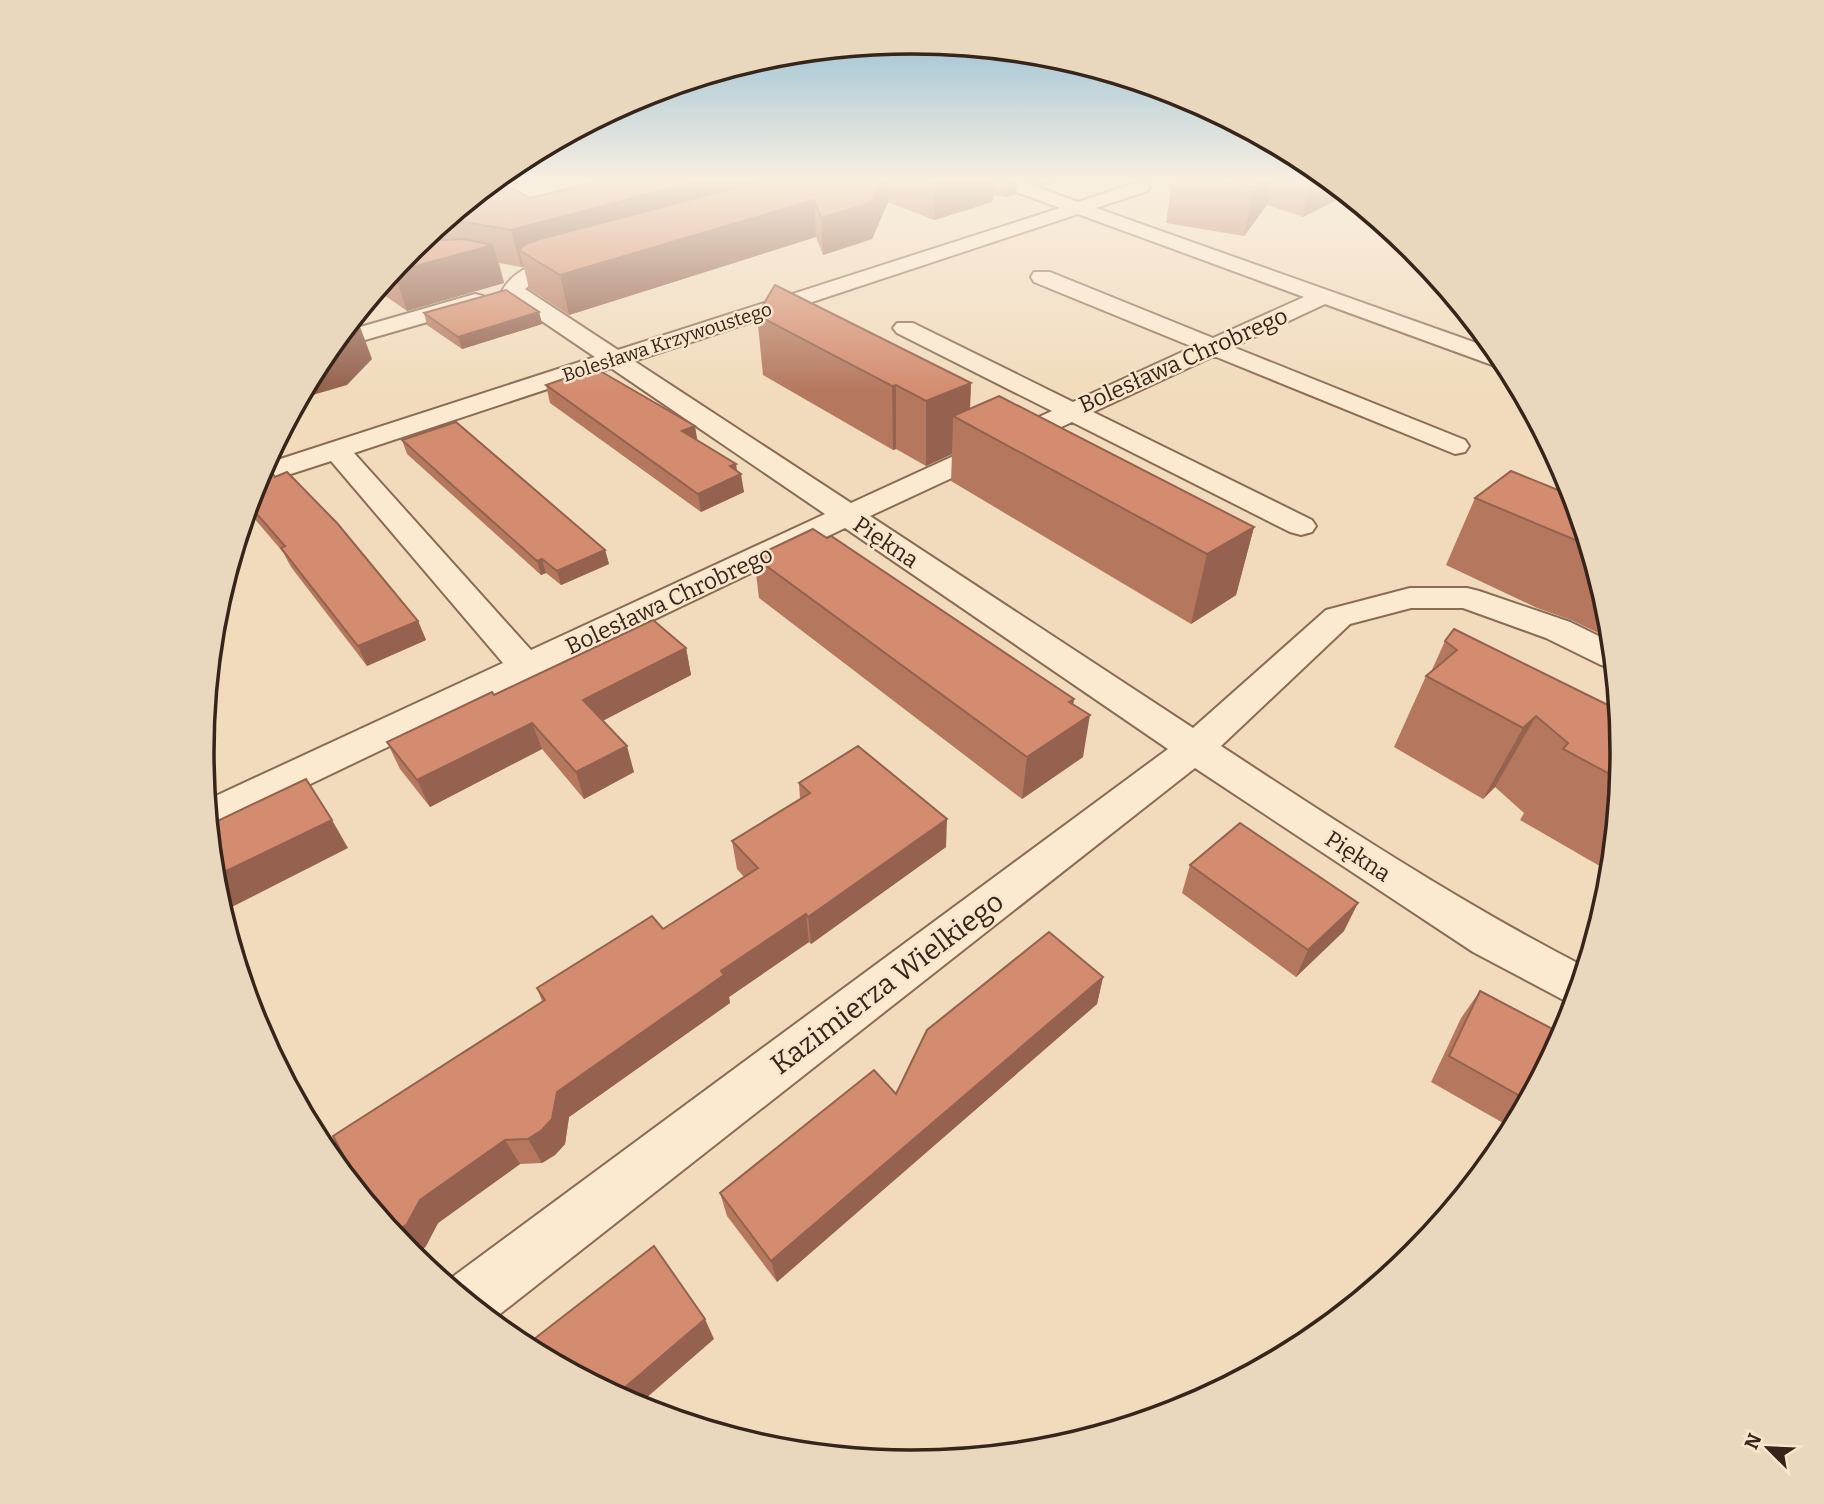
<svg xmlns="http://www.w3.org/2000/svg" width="1824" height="1504" font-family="Bitter,serif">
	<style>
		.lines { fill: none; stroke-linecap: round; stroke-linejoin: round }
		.minor-casing { stroke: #8a6b54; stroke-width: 4 }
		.minor { fill: #fbe9d0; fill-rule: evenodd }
		.wall { fill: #b5785f }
		.shaded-wall { fill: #94624e }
		.building { fill: #d38c6f; stroke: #94624e; stroke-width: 2 }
		.labels { text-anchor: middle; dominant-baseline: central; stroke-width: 5; stroke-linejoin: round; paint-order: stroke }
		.far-street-label { font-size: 19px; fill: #38251a; stroke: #f8e6cc }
		.street-label { font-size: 23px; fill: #38251a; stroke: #f8e6cc }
		.near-street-label { font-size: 28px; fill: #38251a; stroke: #f8e6cc }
		.rim { fill: none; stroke: #38251a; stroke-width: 3.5 }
	</style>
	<rect width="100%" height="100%" fill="#f1dbbc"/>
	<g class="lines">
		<g class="minor-casing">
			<g id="minor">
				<path d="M 992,180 L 1019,180 L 1078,202 L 1135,183 L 1147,183 L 1150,187 L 1147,191 L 1096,208 L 1496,350 L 1508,367 L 1495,366 L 1325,304 L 1233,347 L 1465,440 L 1469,446 L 1465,452 L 1455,454 L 1214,356 L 1093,412 L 1312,520 L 1316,526 L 1312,532 L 1301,535 L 1290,532 L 1072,422 L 870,516 L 1193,728 L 1326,610 L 1410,588 L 1467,588 L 1479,591 L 1570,622 L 1611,642 L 1613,668 L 1601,665 L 1546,638 L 1463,608 L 1411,608 L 1350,624 L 1221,746 C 1340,824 1459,902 1585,967 L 1573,1005 L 1473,952 L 1195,768 L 491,1321 L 446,1284 L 447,1281 L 1168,749 L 845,528 L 210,832 L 207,800 L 503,663 L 331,461 L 269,481 L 255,483 L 256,480 L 265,464 L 595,357 L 505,296 L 502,291 C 517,264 547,261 575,255 L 582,257 L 585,261 L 582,265 L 538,278 L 525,289 L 618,350 L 1060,208 L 995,184 ZM 1078,214 L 1304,297 L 1213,338 L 1050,272 L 1034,272 L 1031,277 L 1034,282 L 1193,347 L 1073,402 L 913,323 L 897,323 L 893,328 L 897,333 L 1052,411 L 851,503 L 634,361 ZM 611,368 L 825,514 L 531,650 L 354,453 Z"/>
				<polygon points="475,294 483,296 486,301 483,306 344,346 331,347 343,332"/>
			</g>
		</g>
		<use href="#minor" class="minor"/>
	</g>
	<g class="wall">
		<polygon points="604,180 1017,180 1016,194 1007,197 994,195 992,202 934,220 888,202 872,239 823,255 816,237 569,315 529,289 524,267 521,267 499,263 504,283 407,311 377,290 410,250 474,197 530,198"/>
		<polygon points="1027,180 1061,180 1043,186"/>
		<polygon points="1172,180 1329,180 1303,217 1267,205 1244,236 1166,223"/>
		<polygon points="539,312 542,324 462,349 427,325 424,313"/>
		<polygon points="757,315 971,383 970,409 1254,527 1236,595 1191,624 951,481 952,454 926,466 896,449 893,450 763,375"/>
		<polygon points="546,385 698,441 736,464 737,471 744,492 701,512 550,403"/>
		<polygon points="402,440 605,550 609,564 561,585 546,573 541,575 407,454"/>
		<polygon points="256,480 418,621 426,640 367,666 291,567 283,552 247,510"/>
		<polygon points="1573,496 1608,614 1611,639 1571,620 1537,608 1446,565 1475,498"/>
		<polygon points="754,557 1073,704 1083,757 1022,799 759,598"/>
		<polygon points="1445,641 1622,752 1610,872 1520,820 1524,813 1495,787 1483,799 1394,747 1426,676 1431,672"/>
		<polygon points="686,648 691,675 602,721 634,772 584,799 542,749 430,807 400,769 387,742"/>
		<polygon points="799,783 946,847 811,944 809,942 729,997 730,1003 569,1117 565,1144 555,1155 542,1163 520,1164 438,1223 426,1246 417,1255 413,1256 410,1254 343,1155 542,1001 537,988 663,929 744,877 737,869 732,841 800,799"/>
		<polygon points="1190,865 1344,931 1296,977 1182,893"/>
		<polygon points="1103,977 1097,1004 777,1282 727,1216 720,1193"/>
		<polygon points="1480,991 1562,1034 1512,1128 1431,1082 1461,1018"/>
	</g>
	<g class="shaded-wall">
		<polygon points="702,180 833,180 519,250 524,267 521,267 511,230"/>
		<polygon points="881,180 887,180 888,202 872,239 823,255 821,218"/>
		<polygon points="948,180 995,180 994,195 992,202 934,220 935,184"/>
		<polygon points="1008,180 1017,180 1016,194 1007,197"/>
		<polygon points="1043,180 1061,180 1043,186"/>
		<polygon points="1220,180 1272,180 1267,205 1244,236 1254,187"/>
		<polygon points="1312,180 1329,180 1348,195 1303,217"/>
		<polygon points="814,200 816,237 569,315 560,275"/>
		<polygon points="493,245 504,283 407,311 394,272"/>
		<polygon points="539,312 542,324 462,349 458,337"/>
		<polygon points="358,321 372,359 347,385 299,399 322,357 332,345"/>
		<polygon points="971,383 969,425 953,416 952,454 926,466 926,401"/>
		<polygon points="896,385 896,449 893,450 892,386"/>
		<polygon points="695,426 698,444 682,431"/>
		<polygon points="736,464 737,476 741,474 744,492 701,512 698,494 730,466"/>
		<polygon points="1254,527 1236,595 1191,624 1207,554"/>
		<polygon points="605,550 609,564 561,585 557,571"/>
		<polygon points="542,559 546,573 541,575 537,561"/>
		<polygon points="418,621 426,640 367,666 358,646"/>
		<polygon points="686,648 691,675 591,727 583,700"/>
		<polygon points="1074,699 1070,729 1090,715 1083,757 1022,799 1027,757 1069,702"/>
		<polygon points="1536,716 1495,787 1483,799 1523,728"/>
		<polygon points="532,723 542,749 430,807 417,780"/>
		<polygon points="627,746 634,772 584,799 576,772"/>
		<polygon points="947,819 946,847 811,944 808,917"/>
		<polygon points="332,820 348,848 226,910 219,901 216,890 214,877"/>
		<polygon points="1358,903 1344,931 1296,977 1308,950"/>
		<polygon points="806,914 809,942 729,997 730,1003 569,1117 565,1144 555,1155 542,1163 528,1139 557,1092 721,971"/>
		<polygon points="1103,977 1097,1004 777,1282 771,1261"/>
		<polygon points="505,1140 520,1164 438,1223 426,1246 417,1255 413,1256 393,1234 420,1200"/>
		<polygon points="705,1319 714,1339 637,1406 616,1395"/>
	</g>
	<g class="building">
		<polygon points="604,180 702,180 511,230 464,222 442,223 474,197 512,188 530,198"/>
		<polygon points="766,180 881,180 871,203 821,218 814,200 560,275 519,250 526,244 540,239"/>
		<polygon points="924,180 948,180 935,184"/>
		<polygon points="1207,180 1259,180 1254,187"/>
		<polygon points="464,239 493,245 394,272 393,271 410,250 421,241"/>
		<polygon points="775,285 971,383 926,401 896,385 892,386 757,315"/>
		<polygon points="506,290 539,312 458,337 424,313"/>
		<polygon points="354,318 358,321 332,345"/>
		<polygon points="595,368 695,426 682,431 736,464 730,466 741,474 698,494 546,385"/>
		<polygon points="999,396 1254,527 1207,554 953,416"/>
		<polygon points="456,422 605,550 557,571 542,559 537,561 402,440"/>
		<polygon points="271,471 275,477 287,472 337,523 418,621 358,646 281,548 285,546 249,505 259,475"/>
		<polygon points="1511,471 1573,496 1587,544 1573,539 1475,498"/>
		<polygon points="813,529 827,538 831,536 1074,699 1069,702 1090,715 1027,757 754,557"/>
		<polygon points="653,620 686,648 583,700 627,746 576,772 532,723 417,780 387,742 492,692 494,695"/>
		<polygon points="1454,629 1618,710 1622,752 1619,779 1563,749 1568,743 1536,716 1523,728 1426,676 1457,650 1445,641"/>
		<polygon points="858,746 947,819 808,917 806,914 721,971 724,975 557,1092 552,1119 542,1130 528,1139 505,1140 420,1200 407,1224 397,1232 393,1234 333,1161 343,1155 333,1136 545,1000 537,988 652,916 663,929 758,868 732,841 810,793 799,783"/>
		<polygon points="306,779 332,820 214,877 209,825"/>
		<polygon points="1240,823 1358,903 1308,950 1190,865"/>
		<polygon points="1049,932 1103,977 771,1261 720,1193 874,1070 896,1094 927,1030"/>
		<polygon points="1480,991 1562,1034 1527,1100 1449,1056"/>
		<polygon points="654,1246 705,1319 616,1395 525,1346"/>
	</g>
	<linearGradient id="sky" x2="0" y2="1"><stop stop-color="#8bbad3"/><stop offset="0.46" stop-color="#f9efe1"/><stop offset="1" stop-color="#f9efe1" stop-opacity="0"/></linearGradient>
	<rect width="1824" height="391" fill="url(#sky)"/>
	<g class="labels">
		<g class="far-street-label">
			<text transform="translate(667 342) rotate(-18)">Bolesława Krzywoustego</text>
		</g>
		<g class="street-label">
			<text transform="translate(1183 360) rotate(-24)">Bolesława Chrobrego</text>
			<text transform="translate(886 542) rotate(34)">Piękna</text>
			<text transform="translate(669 600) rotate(-25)">Bolesława Chrobrego</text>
			<text transform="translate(1358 856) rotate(33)">Piękna</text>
		</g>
		<g class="near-street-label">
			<text transform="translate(887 983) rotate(-37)">Kazimierza Wielkiego</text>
		</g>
	</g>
	<path d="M0 0H1824V1504H0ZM214 752a698 698 0 1 1 1396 0a698 698 0 1 1-1396 0Z" fill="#e9d7be" fill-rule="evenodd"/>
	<path class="rim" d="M214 752a698 698 0 1 1 1396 0a698 698 0 1 1-1396 0Z"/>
	<g transform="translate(1768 1448) rotate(294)" stroke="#f8e6cc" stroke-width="5" paint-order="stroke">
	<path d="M0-5L12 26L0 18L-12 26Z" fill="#38251a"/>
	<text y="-10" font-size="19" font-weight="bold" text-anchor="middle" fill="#38251a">N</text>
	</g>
</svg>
